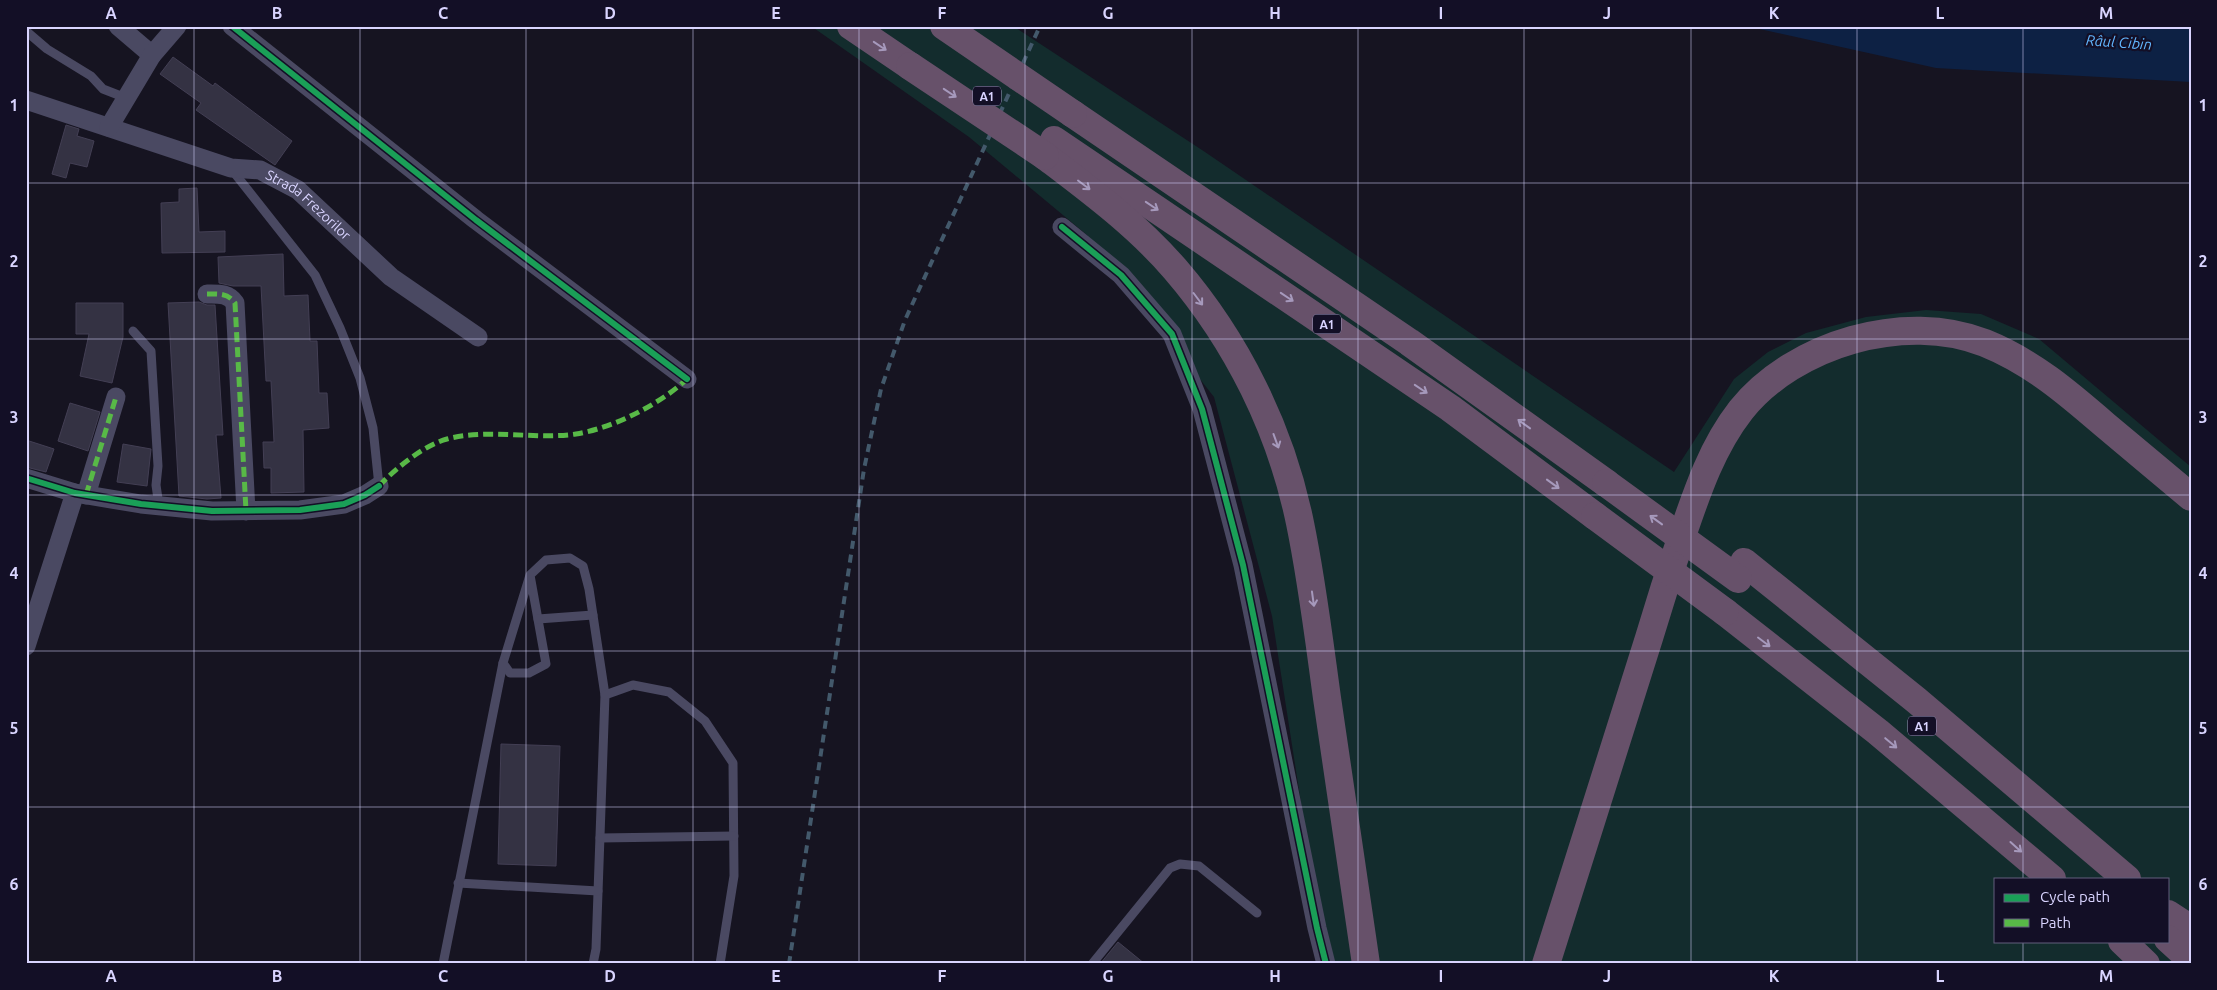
<svg xmlns="http://www.w3.org/2000/svg" width="2217" height="990" font-family="Ubuntu,sans-serif">
	<style>
		.green { fill: #132c2d; fill-rule: evenodd }
		.water { fill: #0d2144 }
		.building { fill: #343243; stroke: #433f54 }
		.lines { fill: none; stroke-linecap: round; stroke-linejoin: round }
		.service { stroke: #4a4962; stroke-width: 9 }
		.minor { stroke: #4a4962; stroke-width: 19 }
		.motorway { stroke: #67516a; stroke-width: 28 }
		.rail { stroke: #43596b; stroke-width: 4; stroke-dasharray: 8 6; stroke-linecap: butt }
		.motorway-bridge { stroke: #67516a; stroke-width: 28 }
		.quiet { stroke: #58b947; stroke-width: 5; stroke-dasharray: 10 5; stroke-linecap: butt }
		.cycleway-casing { stroke: #130f26; stroke-width: 9 }
		.cycleway { stroke: #1a9f57; stroke-width: 6 }
		.oneway { stroke: #a699bc }
		.grid { fill: none; stroke: #d9d4ff; stroke-width: 1; stroke-opacity: 0.55 }
		.labels { text-anchor: middle; dominant-baseline: central; stroke-width: 4.5; stroke-linejoin: round; paint-order: stroke }
		.shield { fill: #130f26; stroke: #9e99be; stroke-width: 1 }
		.shield-label { font-size: 12px; font-weight: bold; fill: #d9d4ff }
		.street-label { font-size: 14px; fill: #d9d4ff; stroke: #130f26 }
		.water-label { font-size: 15px; font-style: italic; fill: #62b6ff; stroke: #130f26 }
		.neatline { fill: none; stroke: #d9d4ff; stroke-width: 2 }
		.grid-label { font-size: 16px; text-anchor: middle; font-weight: bold; fill: #d9d4ff }
	</style>
	<rect width="100%" height="100%" fill="#161421"/>
	<path class="green" d="M 811,26 L 1013,26 L 1205,152 L 1674,472 L 1734,379 L 1768,352 L 1806,333 L 1866,317 L 1926,310 L 1981,314 L 2039,339 L 2191,467 L 2191,964 L 1326,964 L 1272,616 L 1214,397 L 1087,235 L 969,137 ZM 1996,879 L 2168,879 L 2168,941 L 1996,941 Z"/>
	<polygon class="water" points="1746,26 2179,26 2191,28 2191,82 1936,68"/>
	<g class="building">
		<polygon points="173,57 213,86 215,83 292,141 275,165 196,110 201,103 160,74"/>
		<polygon points="66,125 79,129 77,136 94,141 87,167 70,163 66,178 52,174"/>
		<polygon points="197,188 199,232 225,231 225,252 162,253 161,203 179,202 179,189"/>
		<polygon points="283,254 284,296 308,295 310,341 317,341 319,393 327,393 329,428 303,430 304,492 271,493 271,468 264,468 263,442 274,442 271,381 266,381 261,286 233,286 219,283 218,257"/>
		<polygon points="199,302 207,305 215,305 223,435 216,435 221,498 207,499 179,496 168,303"/>
		<polygon points="76,303 123,303 123,337 112,383 80,376 89,334 76,334"/>
		<polygon points="70,403 100,412 88,451 58,441"/>
		<polygon points="26,440 54,449 46,472 26,467"/>
		<polygon points="123,444 151,449 147,486 117,482"/>
		<polygon points="501,744 560,746 556,866 498,864"/>
		<polygon points="1118,942 1145,964 1100,964"/>
	</g>
	<g class="lines">
		<g class="service">
			<polyline points="26,31 47,49 91,76 103,89 126,98"/>
			<polyline points="232,170 315,275 340,328 360,378 373,428 379,486"/>
			<polyline points="133,331 151,351 158,466 156,485 159,506"/>
			<polyline points="530,575 546,664 529,673 510,673 503,663 530,575 546,560 570,558 583,566 589,589 605,695 596,949 593,964"/>
			<polyline points="538,619 593,615"/>
			<polyline points="605,695 633,685 669,692 705,721 733,763 734,876 720,964"/>
			<polyline points="600,838 734,836"/>
			<polyline points="458,883 598,891"/>
			<polyline points="443,964 503,663"/>
			<polyline points="1092,964 1170,868 1180,864 1199,866 1257,913"/>
		</g>
		<g class="minor">
			<polyline points="118,26 152,55"/>
			<polyline points="232,26 476,220 687,379"/>
			<path id="s1" d="M 26,100 L 231,168 L 260,170 L 298,190 L 391,277 L 478,337"/>
			<polyline points="109,127 152,55 177,26"/>
			<polyline points="1062,227 1121,275 1172,334 1202,409 1243,565 1317,928 1326,964"/>
			<path d="M 207,294 C 219,294 228,293 235,303 L 246,511"/>
			<polyline points="26,478 75,493 141,504 212,511 300,510 344,504 365,495 379,486"/>
			<polyline points="86,495 116,397"/>
			<polyline points="26,646 75,493"/>
		</g>
		<g class="motorway">
			<polyline points="851,26 910,66"/>
			<polyline points="1073,114 1409,342 1606,483"/>
			<polyline points="1054,140 1450,408 1595,516"/>
			<path d="M 1045,156 C 1091,191 1137,225 1175,269 C 1237,341 1281,430 1300,523 C 1312,581 1319,640 1327,698 C 1340,787 1353,875 1366,964"/>
			<polyline points="1744,562 1916,700 2127,879"/>
			<polyline points="1725,612 1878,732 2052,879"/>
			<polyline points="2168,914 2191,929"/>
			<polyline points="2168,939 2191,960"/>
			<polyline points="2122,941 2146,964"/>
			<path d="M 1546,964 C 1580,855 1614,746 1649,638 C 1659,604 1670,570 1682,536 C 1697,492 1712,447 1741,410 C 1794,344 1905,311 1985,343 C 2032,362 2068,393 2105,425 C 2134,449 2162,473 2191,497"/>
		</g>
		<polyline class="rail" points="789,964 864,469 881,389 905,320 1040,26"/>
		<g class="motorway-bridge">
			<polyline points="944,26 1073,114"/>
			<polyline points="910,66 1045,156"/>
			<polyline points="1606,483 1738,579"/>
			<polyline points="1595,516 1725,612"/>
		</g>
		<g class="quiet">
			<path d="M 207,294 C 219,294 228,293 235,303 L 246,511"/>
			<path d="M 379,486 C 395,469 424,445 447,439 C 489,428 534,440 576,434 C 613,428 659,405 687,379"/>
			<polyline points="86,495 116,397"/>
		</g>
		<g class="cycleway-casing">
			<g id="cycleway">
				<polyline points="232,26 476,220 687,379"/>
				<polyline points="1062,227 1121,275 1172,334 1202,409 1243,565 1317,928 1326,964"/>
				<polyline points="26,478 75,493 141,504 212,511 300,510 344,504 365,495 379,486"/>
			</g>
		</g>
		<use href="#cycleway" class="cycleway"/>
	</g>
	<defs><path id="oneway-shaft" d="M-6 0H5M1.5-3L5.5 0L1.5 3" fill="none" stroke-width="1.6" stroke-linecap="round" stroke-linejoin="round" transform="scale(1.25)"/></defs>
	<g class="oneway">
		<use href="#oneway-shaft" transform="translate(880 46) rotate(34)"/>
		<use href="#oneway-shaft" transform="translate(950 93) rotate(34)"/>
		<use href="#oneway-shaft" transform="translate(1084 185) rotate(37)"/>
		<use href="#oneway-shaft" transform="translate(1152 206) rotate(34)"/>
		<use href="#oneway-shaft" transform="translate(1287 297) rotate(34)"/>
		<use href="#oneway-shaft" transform="translate(1198 299) rotate(53)"/>
		<use href="#oneway-shaft" transform="translate(1421 389) rotate(34)"/>
		<use href="#oneway-shaft" transform="translate(1524 424) rotate(-144)"/>
		<use href="#oneway-shaft" transform="translate(1276 441) rotate(70)"/>
		<use href="#oneway-shaft" transform="translate(1553 484) rotate(36)"/>
		<use href="#oneway-shaft" transform="translate(1656 520) rotate(-144)"/>
		<use href="#oneway-shaft" transform="translate(1313 599) rotate(82)"/>
		<use href="#oneway-shaft" transform="translate(1764 642) rotate(37)"/>
		<use href="#oneway-shaft" transform="translate(1891 743) rotate(40)"/>
		<use href="#oneway-shaft" transform="translate(2016 847) rotate(42)"/>
	</g>
	<path class="grid" d="M 194,26 L 194,964M 360,26 L 360,964M 526,26 L 526,964M 693,26 L 693,964M 859,26 L 859,964M 1025,26 L 1025,964M 1192,26 L 1192,964M 1358,26 L 1358,964M 1524,26 L 1524,964M 1691,26 L 1691,964M 1857,26 L 1857,964M 2023,26 L 2023,879M 26,183 L 2191,183M 26,339 L 2191,339M 26,495 L 2191,495M 26,651 L 2191,651M 26,807 L 2191,807M 2023,941 L 2023,964"/>
	<g class="labels">
		<g class="shield">
			<rect x="973" y="86.5" width="28" height="19" rx="4"/>
			<rect x="1313" y="314.5" width="28" height="19" rx="4"/>
			<rect x="1908" y="716.5" width="28" height="19" rx="4"/>
		</g>
		<g class="shield-label">
			<text x="987" y="96">A1</text>
			<text x="1327" y="324">A1</text>
			<text x="1922" y="726">A1</text>
		</g>
		<g class="street-label">
			<text stroke="none"><textPath href="#s1" startOffset="305">Strada Frezorilor</textPath></text>
		</g>
		<g class="water-label">
			<text transform="translate(2119 42) rotate(4)">Râul Cibin</text>
		</g>
	</g>
	<rect width="2217" height="990" fill="none" stroke="#130f26" stroke-width="55"/>
	<rect x="1994" y="878" width="175" height="65" fill="#130f26" stroke="#625e7d"/>
	<rect x="2004" y="894" width="25" height="8" fill="#1a9f57" stroke="#625e7d"/>
	<text x="2040" y="902" font-size="15" fill="#d9d4ff">Cycle path</text>
	<rect x="2004" y="919" width="25" height="8" fill="#58b947" stroke="#625e7d"/>
	<text x="2040" y="928" font-size="15" fill="#d9d4ff">Path</text>
	<rect x="28" y="28" width="2162" height="934" class="neatline"/>
	<g class="grid-label">
		<text x="111" y="19">A</text>
		<text x="277" y="19">B</text>
		<text x="443" y="19">C</text>
		<text x="610" y="19">D</text>
		<text x="776" y="19">E</text>
		<text x="942" y="19">F</text>
		<text x="1108" y="19">G</text>
		<text x="1275" y="19">H</text>
		<text x="1441" y="19">I</text>
		<text x="1607" y="19">J</text>
		<text x="1774" y="19">K</text>
		<text x="1940" y="19">L</text>
		<text x="2106" y="19">M</text>
		<text x="14" y="111">1</text>
		<text x="2203" y="111">1</text>
		<text x="14" y="267">2</text>
		<text x="2203" y="267">2</text>
		<text x="14" y="423">3</text>
		<text x="2203" y="423">3</text>
		<text x="14" y="579">4</text>
		<text x="2203" y="579">4</text>
		<text x="14" y="734">5</text>
		<text x="2203" y="734">5</text>
		<text x="14" y="890">6</text>
		<text x="2203" y="890">6</text>
		<text x="111" y="982">A</text>
		<text x="277" y="982">B</text>
		<text x="443" y="982">C</text>
		<text x="610" y="982">D</text>
		<text x="776" y="982">E</text>
		<text x="942" y="982">F</text>
		<text x="1108" y="982">G</text>
		<text x="1275" y="982">H</text>
		<text x="1441" y="982">I</text>
		<text x="1607" y="982">J</text>
		<text x="1774" y="982">K</text>
		<text x="1940" y="982">L</text>
		<text x="2106" y="982">M</text>
	</g>
</svg>
